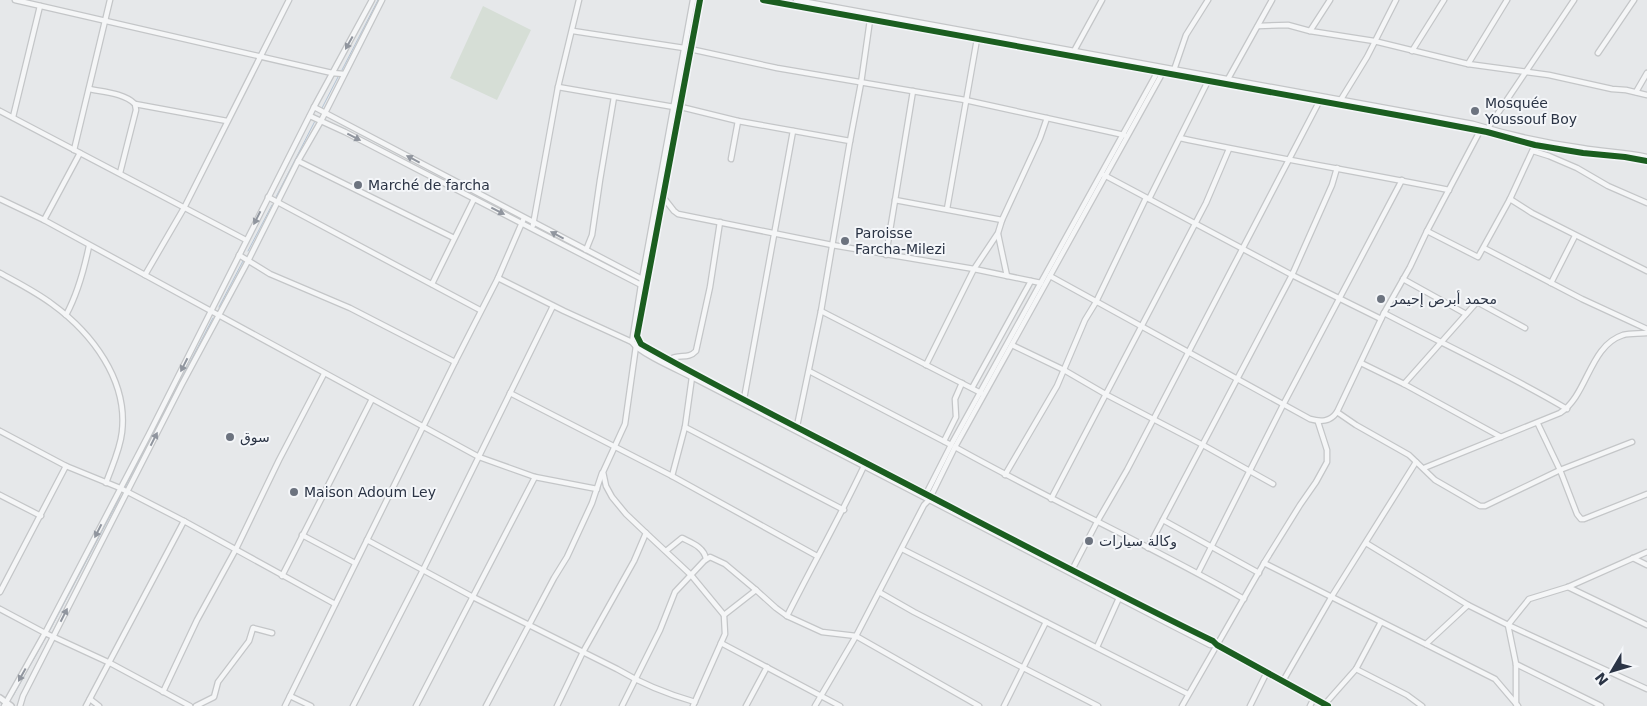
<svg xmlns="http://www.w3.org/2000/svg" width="1647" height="706" font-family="'DejaVu Sans',Cairo,sans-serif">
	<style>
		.green { fill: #d6ded6 }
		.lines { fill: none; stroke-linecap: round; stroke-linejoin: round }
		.stream { stroke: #b4c4d5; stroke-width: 1 }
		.minor-casing { stroke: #c4c6c8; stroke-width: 7 }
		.tertiary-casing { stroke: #c4c6c8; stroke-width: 8 }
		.minor { stroke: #f5f6f7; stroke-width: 4.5 }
		.tertiary { stroke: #f5f6f7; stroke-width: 5 }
		.cycleway-casing { stroke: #f4f6f9; stroke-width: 9 }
		.cycleway { stroke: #1b5e20; stroke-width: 6 }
		.oneway { fill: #90959e }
		.poi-dot { fill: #6c737f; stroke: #f4f6f9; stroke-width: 2 }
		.labels { text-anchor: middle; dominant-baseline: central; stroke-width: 4; stroke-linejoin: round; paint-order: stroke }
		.poi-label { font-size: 14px; fill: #2b3445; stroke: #f4f6f9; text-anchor: start }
	</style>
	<rect width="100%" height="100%" fill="#e6e8ea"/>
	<polygon class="green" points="483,6 531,30 497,100 450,78"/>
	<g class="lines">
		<g class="stream">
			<polyline points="342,70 378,0"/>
			<polyline points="322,108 338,77"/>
			<polyline points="276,197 315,121"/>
			<polyline points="248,251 272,205"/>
			<polyline points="219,307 243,261"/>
			<polyline points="125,487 213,318"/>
			<polyline points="50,630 120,497"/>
			<polyline points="13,696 46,637"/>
		</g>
		<g class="minor-casing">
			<g id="minor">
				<polyline points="15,0 332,73 344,74"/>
				<path d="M 693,0 L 641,285 L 632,342 C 639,353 678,370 692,377 L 1167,623 L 1210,645 L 1217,645"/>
				<path d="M 700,0 L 637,336 L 641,344 C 722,390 807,432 889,475 C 997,531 1104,588 1213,641 L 1217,645 L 1328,706"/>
				<polyline points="763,0 1424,120 1487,132 1535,145 1583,153 1625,157 1647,161"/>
				<path d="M 796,0 L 1473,124 C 1509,135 1546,143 1582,148 C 1604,152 1625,152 1647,157"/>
				<polyline points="1330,0 1310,31 1374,41 1468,64 1549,75 1612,89 1626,90 1647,95"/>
				<polyline points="1258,26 1288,25 1310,31"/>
				<polyline points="573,31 684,48"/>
				<polyline points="690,49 777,68 965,100 1124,135"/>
				<polyline points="1074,51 1102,0"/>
				<polyline points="1412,51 1444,0"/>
				<polyline points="1598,53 1634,0"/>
				<polyline points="1468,64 1507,0"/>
				<polyline points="1174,70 1186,35 1208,0"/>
				<polyline points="1228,79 1272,0"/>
				<polyline points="558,87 674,107"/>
				<path d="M 89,89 C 103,92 124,93 135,104 L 227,121"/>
				<polyline points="1636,92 1647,73"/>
				<polyline points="1340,101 1367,57 1396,0"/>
				<polyline points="314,107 644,280"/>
				<polyline points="681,107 738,121 850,141 821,311 797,426"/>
				<polyline points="0,111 246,240"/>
				<polyline points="310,116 345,132 643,286"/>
				<polyline points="13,117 40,6"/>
				<polyline points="1488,128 1574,0"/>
				<polyline points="1481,129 1427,231 1410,267 1384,313 1337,412 1356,425 1409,455 1435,480 1480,506 1485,506 1560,470 1632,442"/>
				<path d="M 1180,138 C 1269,157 1359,172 1449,190"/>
				<polyline points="850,141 861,83 870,20"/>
				<polyline points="74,150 110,0"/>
				<polyline points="1533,151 1549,156 1577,168 1608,186 1647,203"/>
				<polyline points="731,159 738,121"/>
				<polyline points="298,161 454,238"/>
				<polyline points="120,173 136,110 135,104"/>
				<polyline points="1104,175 1292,275 1381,319"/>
				<polyline points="268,197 480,310"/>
				<polyline points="663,197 674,211 678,214 832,245 974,269 1041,283"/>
				<polyline points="0,199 44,220 145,275 184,208 289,0"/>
				<polyline points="1149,199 1208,81"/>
				<polyline points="1510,199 1532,213 1647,271"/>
				<polyline points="895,200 1002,220"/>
				<polyline points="947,209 977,39"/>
				<polyline points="44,220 80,153"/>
				<polyline points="533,225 558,87 579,0"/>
				<polyline points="1427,231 1478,257 1510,199 1535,145"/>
				<polyline points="998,234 1007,276"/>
				<polyline points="1484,248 1582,299 1647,329"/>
				<polyline points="586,250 592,235 600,180 614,97"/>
				<polyline points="239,255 270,274 350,308 455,362"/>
				<polyline points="886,255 913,91"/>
				<path d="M 0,273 C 18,283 36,292 52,304 C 92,333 128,380 122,432 C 120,450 112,466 106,483"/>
				<polyline points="145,275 479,457 535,477 597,489"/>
				<path d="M 1050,276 L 1310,419 C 1321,422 1330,422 1337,412"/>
				<polyline points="498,278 564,311 632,342"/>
				<polyline points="1403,279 1466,314"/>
				<polyline points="1551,283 1575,236"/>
				<polyline points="432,284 474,199"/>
				<polyline points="821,311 981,393"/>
				<path d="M 1384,313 C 1445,345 1508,374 1567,409"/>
				<path d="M 66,315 C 78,293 84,270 89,246"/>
				<polyline points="1012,345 1064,370 1107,395 1203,445 1273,484"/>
				<path d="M 669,360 C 678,353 688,360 696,351 L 710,287 L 720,222"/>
				<polyline points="1361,363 1404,384 1501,437"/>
				<polyline points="926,365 974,269 998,233 1002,220 1040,138 1047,118"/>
				<polyline points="809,371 951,445"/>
				<polyline points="1404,384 1477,302 1525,328"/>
				<polyline points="972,388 1031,281"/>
				<polyline points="510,393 672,476 817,556"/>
				<polyline points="744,399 793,131"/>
				<polyline points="1538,424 1560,470 1577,514 1581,519 1584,519 1647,494"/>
				<polyline points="685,427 844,510"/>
				<polyline points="0,431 66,466 120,488 184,521"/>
				<polyline points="944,441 956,417 955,399 962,383"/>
				<path d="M 955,447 C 1050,500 1149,545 1244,599"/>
				<path d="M 1424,468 L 1560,413 C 1588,395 1589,346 1623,335 C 1631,333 1639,334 1647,333"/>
				<polyline points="1005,475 1057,386 1085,320 1096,302 1146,198"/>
				<polyline points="672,476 685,427 692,377"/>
				<polyline points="0,495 41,516"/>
				<polyline points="925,496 951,445 1158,71"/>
				<polyline points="1051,499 1206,203 1229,149"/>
				<polyline points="1163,520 1259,573"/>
				<polyline points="646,533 691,575 724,615"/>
				<polyline points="302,535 355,563"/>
				<path d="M 367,540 L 473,597 L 617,669 C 642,684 667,694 695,702"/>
				<polyline points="1366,543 1468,605"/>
				<polyline points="1148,548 1292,275 1332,185 1337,168"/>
				<polyline points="902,549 1188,694"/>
				<path d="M 666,551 L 682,538 C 692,543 704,547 706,559"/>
				<polyline points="1633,558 1647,565"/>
				<polyline points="1264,563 1495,679 1518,706"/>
				<polyline points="1072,570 1097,522 1127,470 1319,102"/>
				<polyline points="1198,573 1283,405 1402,180"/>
				<polyline points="282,576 372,399"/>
				<polyline points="1568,587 1647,625"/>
				<polyline points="0,592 66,466"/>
				<polyline points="879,592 914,612 1098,706"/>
				<polyline points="0,609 45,633 110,663 190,706"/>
				<path d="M 787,616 C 812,566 840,517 864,466"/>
				<polyline points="721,643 840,706"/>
				<polyline points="1426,644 1468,605 1508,625 1647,689"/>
				<polyline points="1097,647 1119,598"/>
				<polyline points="1516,664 1601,706"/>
				<polyline points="1356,669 1407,695 1422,706"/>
				<polyline points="1283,681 1332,596 1416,462"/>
				<polyline points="163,692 197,620 236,549 279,460 324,374"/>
				<polyline points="290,696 311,706"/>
				<polyline points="90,699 99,706"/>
				<polyline points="1325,704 1356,669 1381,622"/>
				<polyline points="1516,704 1516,664 1508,625 1529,599 1568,587 1647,552"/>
				<polyline points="4,706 45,633 149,434 314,107 372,0"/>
				<polyline points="20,706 23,696 182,384 248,261 298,161 321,121 382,0"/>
				<polyline points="86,706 184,521 335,604"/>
				<polyline points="196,706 214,697 218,682 249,641 253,628 272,633"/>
				<polyline points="285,706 455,362 498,278 524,218"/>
				<polyline points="353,706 423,570 553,306"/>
				<polyline points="416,706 535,477"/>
				<polyline points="486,706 554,578 567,557 592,503 602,473"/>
				<polyline points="557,706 583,652 634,561 646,533 626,514 612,497 606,486 603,472 625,424 636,346"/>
				<polyline points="622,706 660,630 675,592 704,561 710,557 725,564 756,590 776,608 787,616 822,632 856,636 979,706"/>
				<polyline points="693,706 725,634 724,615 756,590"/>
				<polyline points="746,706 767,667"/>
				<polyline points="815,706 856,636 924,505 929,500 955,447 1163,72"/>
				<polyline points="1004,706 1046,622"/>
				<polyline points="1182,706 1264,563 1300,505 1316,482 1327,462 1327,450 1318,422"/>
				<polyline points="1250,706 1267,672"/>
				<polyline points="1310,706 1314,698"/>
			</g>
		</g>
		<g class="tertiary-casing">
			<polyline id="tertiary" points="0,698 11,706"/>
		</g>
		<use href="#minor" class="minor"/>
		<use href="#tertiary" class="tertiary"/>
		<g class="cycleway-casing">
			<g id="cycleway">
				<path d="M 700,0 L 637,336 L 641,344 C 722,390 807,432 889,475 C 997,531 1104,588 1213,641 L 1217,645 L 1328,706"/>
				<polyline points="763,0 1424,120 1487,132 1535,145 1583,153 1625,157 1647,161"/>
			</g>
		</g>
		<use href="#cycleway" class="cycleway"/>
	</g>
	<defs><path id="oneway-solid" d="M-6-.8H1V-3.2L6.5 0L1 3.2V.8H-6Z" transform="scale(1.25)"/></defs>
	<g class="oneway">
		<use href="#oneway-solid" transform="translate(349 43) rotate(119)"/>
		<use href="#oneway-solid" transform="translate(354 137) rotate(27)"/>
		<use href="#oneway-solid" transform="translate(413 159) rotate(-152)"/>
		<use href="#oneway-solid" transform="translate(498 211) rotate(27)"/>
		<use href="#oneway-solid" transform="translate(257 218) rotate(117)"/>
		<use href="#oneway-solid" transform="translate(557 235) rotate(-152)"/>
		<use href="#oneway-solid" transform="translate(184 365) rotate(117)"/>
		<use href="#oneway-solid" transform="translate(154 439) rotate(-63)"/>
		<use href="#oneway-solid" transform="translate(98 531) rotate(117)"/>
		<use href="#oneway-solid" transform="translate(64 615) rotate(-63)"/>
		<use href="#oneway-solid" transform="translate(22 675) rotate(119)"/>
	</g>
	<g class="poi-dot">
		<circle cx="1475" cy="111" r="5"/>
		<circle cx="358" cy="185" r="5"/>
		<circle cx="845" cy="241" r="5"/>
		<circle cx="1381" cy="299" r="5"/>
		<circle cx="230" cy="437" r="5"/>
		<circle cx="294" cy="492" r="5"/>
		<circle cx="1089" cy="541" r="5"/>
	</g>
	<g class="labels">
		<g class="poi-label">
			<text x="1485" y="103">Mosquée<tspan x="1485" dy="16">Youssouf Boy</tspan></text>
			<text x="368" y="185">Marché de farcha</text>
			<text x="855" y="233">Paroisse<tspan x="855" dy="16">Farcha-Milezi</tspan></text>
			<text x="1391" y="299">محمد أبرص إحيمر</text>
			<text x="240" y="437">سوق</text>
			<text x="304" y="492">Maison Adoum Ley</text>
			<text x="1099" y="541">وكالة سيارات</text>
		</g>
	</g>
	<g transform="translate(1612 671) rotate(232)" stroke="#f4f6f9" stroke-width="4" paint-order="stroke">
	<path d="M0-4L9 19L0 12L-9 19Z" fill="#2b3445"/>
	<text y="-8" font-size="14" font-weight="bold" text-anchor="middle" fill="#2b3445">N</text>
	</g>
</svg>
